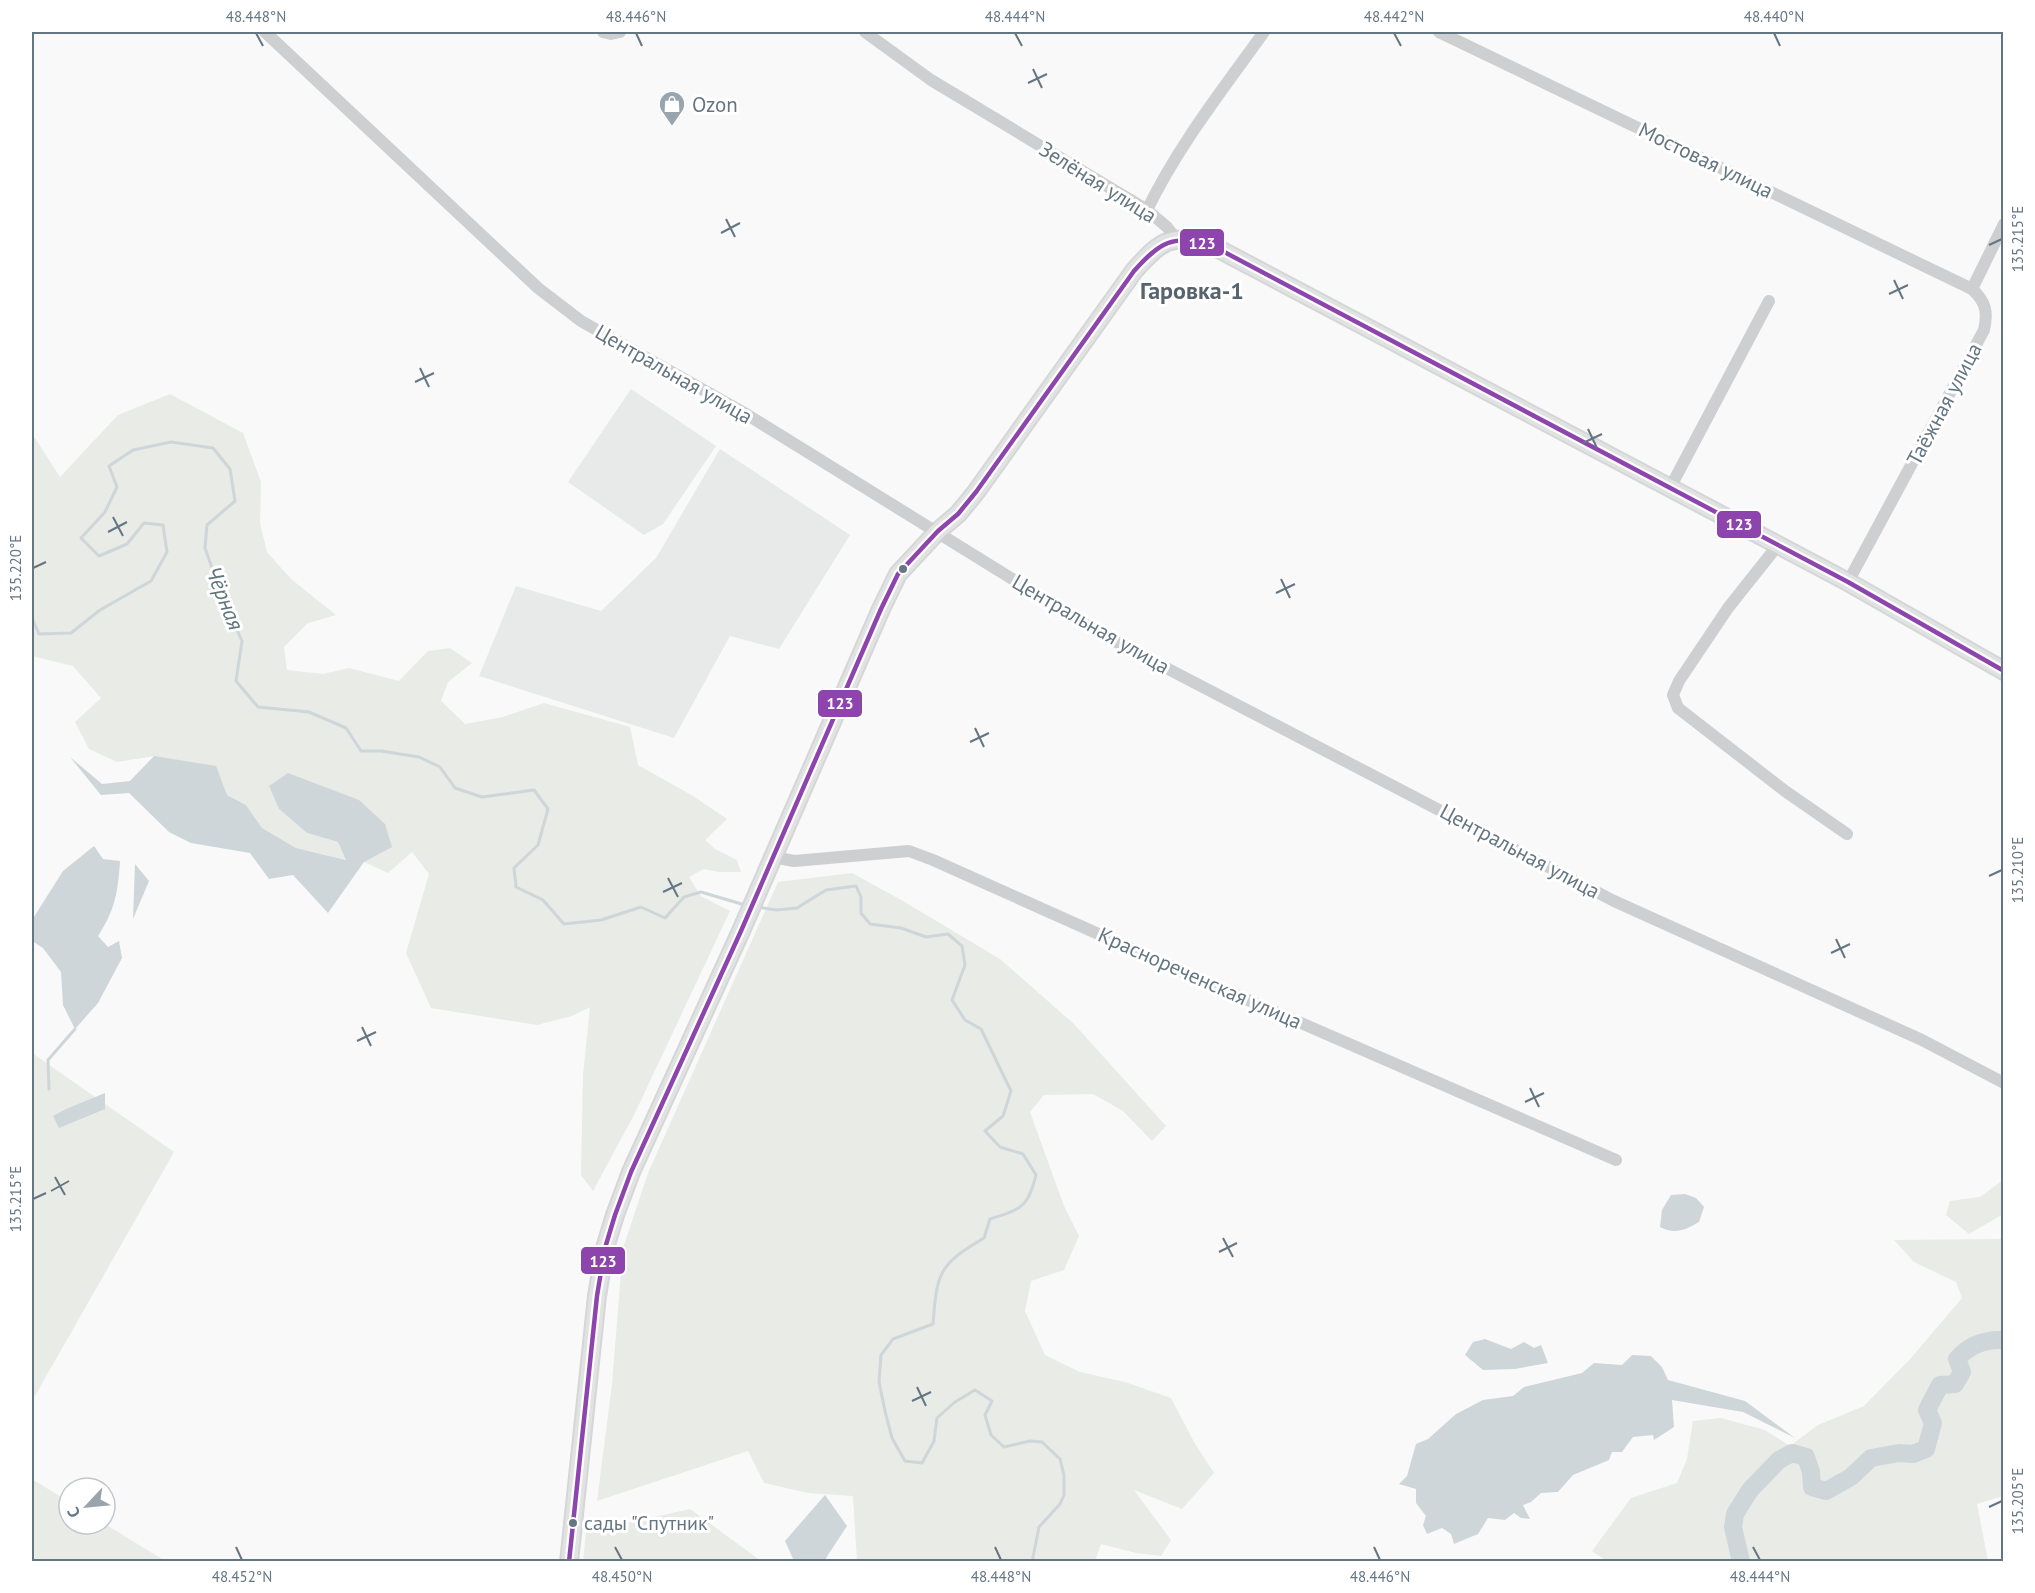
<svg xmlns="http://www.w3.org/2000/svg" width="2035" height="1593" font-family="'PT Sans',sans-serif">
	<style>
		.built { fill: #e8e9e9 }
		.green { fill: #e8ebe6 }
		.water { fill: #ced6d9 }
		.lines { fill: none; stroke-linecap: round; stroke-linejoin: round }
		.stream { stroke: #ced6d9; stroke-width: 3 }
		.river { stroke: #ced6d9; stroke-width: 18 }
		.secondary-casing { stroke: #d5d6d7; stroke-width: 20 }
		.minor { stroke: #cecfd0; stroke-width: 12 }
		.secondary { stroke: #e1e2e2; stroke-width: 16 }
		.bus-1-casing { stroke: #fff; stroke-width: 9 }
		.bus-1 { stroke: #8e44ad; stroke-width: 4.5 }
		.ticks { fill: none; stroke: #657683; stroke-width: 2 }
		.bus-dot { fill: #657683; stroke: #fff; stroke-width: 2 }
		.labels { text-anchor: middle; dominant-baseline: central; stroke-width: 6; stroke-linejoin: round; paint-order: stroke }
		.bus-label { font-size: 20px; fill: #657683; stroke: #fff; text-anchor: start }
		.poi-label { font-size: 21px; fill: #657683; stroke: #fff; text-anchor: start }
		.street-label { font-size: 21px; fill: #657683; stroke: #fff }
		.water-label { font-size: 22px; font-style: italic; fill: #60757c; stroke: #fff }
		.quarter-label { font-size: 24px; font-weight: bold; fill: #57646e; stroke: #fff }
		.line-badge { stroke: #fff; stroke-width: 2 }
		.badge-label { font-size: 16px; text-anchor: middle; font-weight: bold; fill: #fff }
		.neatline { fill: none; stroke: #657683; stroke-width: 2 }
		.ticks-label { font-size: 15px; text-anchor: middle; fill: #657683 }
	</style>
	<rect width="100%" height="100%" fill="#f9f9f9"/>
	<g class="built">
		<polygon points="631,389 716,446 663,524 644,535 568,482"/>
		<polygon points="720,449 850,535 779,649 730,636 674,738 479,676 516,586 601,611 656,558"/>
	</g>
	<g class="green">
		<polygon points="170,394 243,433 261,482 260,523 267,552 291,579 336,615 308,623 284,647 287,670 323,674 349,668 399,681 428,651 450,648 472,663 448,682 441,701 465,724 503,717 544,703 630,727 638,765 693,796 727,819 705,840 715,849 737,860 741,872 718,872 704,869 689,877 701,896 730,911 635,1113 593,1191 581,1175 583,1075 590,1007 572,1016 537,1025 431,1008 406,953 429,874 412,852 388,873 364,862 269,785 279,809 307,833 338,842 347,860 296,848 262,828 246,805 154,756 117,762 89,749 75,722 101,698 73,666 32,656 32,438 35,438 60,477 118,415"/>
		<polygon points="852,873 903,901 1000,959 1074,1024 1166,1126 1152,1141 1123,1111 1093,1094 1044,1095 1030,1112 1064,1206 1079,1236 1064,1270 1031,1281 1025,1311 1045,1355 1080,1372 1125,1382 1171,1398 1194,1442 1214,1473 1182,1509 1134,1490 1171,1540 1161,1556 1136,1553 1101,1544 1095,1561 857,1561 853,1496 808,1493 764,1483 748,1451 597,1501 612,1384 623,1248 648,1173 778,882"/>
		<polygon points="32,1053 174,1152 32,1401"/>
		<polygon points="2003,1180 2003,1215 2000,1216 1969,1234 1946,1215 1950,1201 1980,1197"/>
		<polygon points="2003,1239 2003,1496 1977,1504 1988,1561 1608,1562 1592,1551 1631,1498 1677,1483 1687,1459 1693,1421 1721,1418 1765,1430 1790,1446 1818,1425 1864,1406 1911,1358 1962,1298 1956,1282 1914,1262 1894,1240"/>
		<polygon points="32,1479 69,1502 69,1524 105,1524 165,1561 32,1561"/>
		<polygon points="690,1509 761,1561 583,1561 586,1532"/>
	</g>
	<g class="water">
		<polygon points="154,756 216,766 227,795 246,805 262,828 296,848 346,860 338,842 307,833 279,809 269,786 288,773 359,800 385,824 392,847 364,862 328,913 293,875 269,879 250,853 191,843 169,832 129,793 101,795 70,757 102,784 130,781"/>
		<path d="M 94,846 L 103,859 L 120,861 C 118,892 115,910 98,936 L 108,947 L 119,941 L 122,958 L 98,1003 L 75,1029 L 63,1005 L 61,972 L 43,948 L 32,941 L 32,920 L 63,871 Z"/>
		<polygon points="135,864 149,881 133,919"/>
		<polygon points="105,1093 105,1109 59,1128 53,1116 66,1109"/>
		<path d="M 1685,1194 L 1696,1198 L 1704,1207 L 1699,1222 C 1686,1230 1674,1235 1660,1227 L 1662,1210 L 1671,1195 Z"/>
		<polygon points="1485,1339 1511,1349 1524,1342 1534,1348 1541,1345 1548,1363 1515,1369 1483,1370 1465,1355 1473,1342"/>
		<polygon points="1632,1355 1651,1356 1662,1367 1668,1380 1745,1401 1795,1438 1743,1412 1672,1400 1674,1427 1654,1440 1653,1435 1633,1437 1622,1452 1612,1452 1609,1460 1573,1475 1558,1492 1541,1493 1531,1502 1523,1505 1530,1519 1521,1518 1514,1513 1505,1520 1488,1518 1478,1534 1454,1544 1451,1534 1442,1528 1427,1534 1423,1525 1426,1516 1416,1503 1416,1489 1399,1484 1407,1476 1416,1444 1428,1439 1456,1414 1483,1400 1513,1396 1524,1387 1582,1373 1594,1363 1622,1365"/>
		<polygon points="825,1495 847,1526 826,1558 827,1561 794,1561 785,1541"/>
	</g>
	<g class="lines">
		<g class="stream">
			<polyline points="32,618 39,634 71,633 100,610 151,581 167,552 163,525 144,523 127,544 99,556 81,538 105,512 117,487 109,466 133,450 171,442 213,448 230,469 235,501 207,525 205,548 223,599 242,641 236,681 258,707 309,712 346,728 361,751 381,751 419,757 440,767 455,788 482,797 534,790 548,809 538,845 514,868 516,887 543,900 564,924 601,920 641,907 665,918 684,897 701,892 745,905"/>
			<path d="M 758,907 L 776,910 L 797,908 L 826,890 L 856,886 L 861,897 L 861,913 L 870,924 L 901,928 L 926,937 L 948,934 L 962,946 L 965,965 L 952,1000 L 965,1020 L 981,1029 L 1011,1091 L 1003,1116 L 985,1131 L 1000,1147 L 1023,1154 L 1036,1175 C 1028,1207 1022,1209 990,1219 L 984,1238 C 938,1265 937,1273 933,1324 L 893,1339 L 881,1355 L 879,1382 L 885,1411 L 892,1438 L 905,1461 L 922,1463 L 934,1441 L 937,1418 L 955,1402 L 975,1390 L 992,1401 L 985,1415 L 991,1435 L 1004,1447 L 1030,1441 L 1042,1442 L 1060,1459 L 1064,1475 L 1064,1495 L 1060,1504 L 1039,1527 L 1032,1562"/>
			<polyline points="49,1089 48,1060 75,1029"/>
		</g>
		<path class="river" d="M 1741,1562 L 1733,1527 L 1735,1514 L 1750,1490 L 1779,1460 L 1792,1453 L 1806,1457 L 1811,1472 L 1812,1487 L 1826,1491 L 1851,1477 L 1871,1458 L 1899,1453 L 1913,1454 L 1926,1449 L 1933,1423 L 1927,1410 L 1940,1385 L 1955,1384 L 1962,1372 L 1957,1359 C 1969,1345 1985,1339 2004,1340"/>
		<g class="secondary-casing">
			<path id="secondary" d="M 569,1562 L 597,1296 L 605,1248 L 615,1215 L 631,1172 L 741,931 L 881,609 L 898,574 L 938,531 L 958,514 L 976,492 L 1134,271 C 1160,241 1172,232 1211,245 L 1848,582 L 2004,671"/>
		</g>
		<g class="minor">
			<polyline points="265,32 538,288 581,321 746,414 1101,634 1614,901 1922,1040 2004,1083"/>
			<polyline points="603,32 611,34 620,32"/>
			<polyline points="865,32 931,80 1147,210 1167,227 1176,239"/>
			<polyline points="1439,32 1972,289"/>
			<path d="M 1147,210 C 1178,146 1223,89 1264,32"/>
			<polyline points="1670,488 1769,301"/>
			<polyline points="1778,545 1728,608 1679,681 1673,695 1678,708 1785,791 1847,834"/>
			<path d="M 1848,582 L 1984,330 C 1988,312 1986,302 1972,289 L 2004,224"/>
			<polyline points="773,857 794,861 909,851 933,860 1179,970 1616,1160"/>
		</g>
		<use href="#secondary" class="secondary"/>
		<g class="bus-1-casing">
			<path id="bus-1" d="M 569,1562 L 597,1296 L 605,1248 L 615,1215 L 631,1172 L 741,931 L 881,609 L 898,574 L 938,531 L 958,514 L 976,492 L 1134,271 C 1160,242 1173,234 1211,245 L 1848,582 L 2004,671"/>
		</g>
		<use href="#bus-1" class="bus-1"/>
	</g>
	<path class="ticks" d="M 256,33 L 263,46M 636,33 L 642,46M 1015,33 L 1022,46M 1394,33 L 1401,46M 1774,33 L 1780,46M 1033,69 L 1042,88M 1028,83 L 1047,74M 726,219 L 735,237M 721,233 L 740,223M 1989,245 L 2002,239M 1894,280 L 1903,299M 1889,294 L 1908,285M 420,368 L 429,387M 415,382 L 434,373M 1588,429 L 1597,448M 1583,443 L 1602,434M 113,517 L 123,536M 108,532 L 127,522M 33,568 L 46,562M 1281,579 L 1290,598M 1276,593 L 1295,584M 975,728 L 984,747M 970,742 L 989,733M 1989,876 L 2002,870M 668,878 L 678,897M 663,892 L 682,883M 1836,939 L 1845,958M 1831,953 L 1850,944M 362,1027 L 371,1046M 357,1041 L 376,1032M 1530,1088 L 1539,1107M 1525,1102 L 1544,1093M 55,1177 L 65,1195M 51,1191 L 69,1181M 33,1199 L 46,1193M 1223,1238 L 1233,1257M 1219,1252 L 1237,1243M 917,1387 L 926,1406M 912,1401 L 931,1392M 1989,1507 L 2002,1501M 236,1547 L 242,1560M 615,1547 L 622,1560M 995,1547 L 1001,1560M 1374,1547 L 1380,1560M 1753,1547 L 1760,1560"/>
	<defs>
		<g id="shop-pin" transform="scale(1.35)"><path d="M0 17L-7.5 6A9.5 9.5 0 1 1 7.5 6Z" fill="#99a4ac" stroke="#fff"/><path d="M-5-2.5h2.3a2.7 3.5 0 0 1 5.4 0H5L5.5 6h-11ZM-1.5-2.5h3a1.5 2.3 0 0 0-3 0Z" fill="#fff"/></g>
	</defs>
	<g fill-rule="evenodd">
		<use href="#shop-pin" x="672" y="104"/>
	</g>
	<g class="bus-dot">
		<circle cx="903" cy="569" r="5"/>
		<circle cx="573" cy="1523" r="5"/>
	</g>
	<g class="labels">
		<g class="bus-label">
			<text x="584" y="1523">сады "Спутник"</text>
		</g>
		<g class="poi-label">
			<text x="692" y="104">Ozon</text>
		</g>
		<g class="street-label">
			<text transform="translate(1706 160) rotate(26)">Мостовая улица</text>
			<text transform="translate(1098 182) rotate(32)">Зелёная улица</text>
			<text transform="translate(674 374) rotate(30)">Центральная улица</text>
			<text transform="translate(1944 404) rotate(-62)">Таёжная улица</text>
			<text transform="translate(1091 624) rotate(30)">Центральная улица</text>
			<text transform="translate(1520 851) rotate(28)">Центральная улица</text>
			<text transform="translate(1200 978) rotate(24)">Краснореченская улица</text>
		</g>
		<g class="water-label">
			<text transform="translate(225 598) rotate(68)">Чёрная</text>
		</g>
		<g class="quarter-label">
			<text x="1192" y="290">Гаровка-1</text>
		</g>
	</g>
	<g class="line-badge">
		<rect x="1179" y="228" width="46" height="29" rx="6" fill="#8e44ad"/>
		<rect x="1716" y="510" width="46" height="29" rx="6" fill="#8e44ad"/>
		<rect x="817" y="689" width="46" height="29" rx="6" fill="#8e44ad"/>
		<rect x="580" y="1246" width="46" height="29" rx="6" fill="#8e44ad"/>
	</g>
	<g class="badge-label">
		<text x="1202" y="249">123</text>
		<text x="1739" y="530">123</text>
		<text x="840" y="709">123</text>
		<text x="603" y="1267">123</text>
	</g>
	<rect width="2035" height="1593" fill="none" stroke="#ffffff" stroke-width="66"/>
	<g transform="translate(87 1506) rotate(244)"><circle r="28" fill="#ffffff" stroke="#c1c8cd" stroke-width="1.5"/>
	<path d="M0-4.5L10 22L0 15L-10 22Z" fill="#99a4ac"/>
	<text y="-9" font-size="16" font-weight="bold" text-anchor="middle" fill="#657683">С</text>
	</g>
	<rect x="33" y="33" width="1969" height="1527" class="neatline"/>
	<g class="ticks-label">
		<text x="256" y="22">48.448°N</text>
		<text x="636" y="22">48.446°N</text>
		<text x="1015" y="22">48.444°N</text>
		<text x="1394" y="22">48.442°N</text>
		<text x="1774" y="22">48.440°N</text>
		<text transform="translate(2018 239) rotate(-90)" y="5">135.215°E</text>
		<text transform="translate(16 568) rotate(-90)" y="5">135.220°E</text>
		<text transform="translate(2018 870) rotate(-90)" y="5">135.210°E</text>
		<text transform="translate(16 1199) rotate(-90)" y="5">135.215°E</text>
		<text transform="translate(2018 1501) rotate(-90)" y="5">135.205°E</text>
		<text x="242" y="1582">48.452°N</text>
		<text x="622" y="1582">48.450°N</text>
		<text x="1001" y="1582">48.448°N</text>
		<text x="1380" y="1582">48.446°N</text>
		<text x="1760" y="1582">48.444°N</text>
	</g>
</svg>
